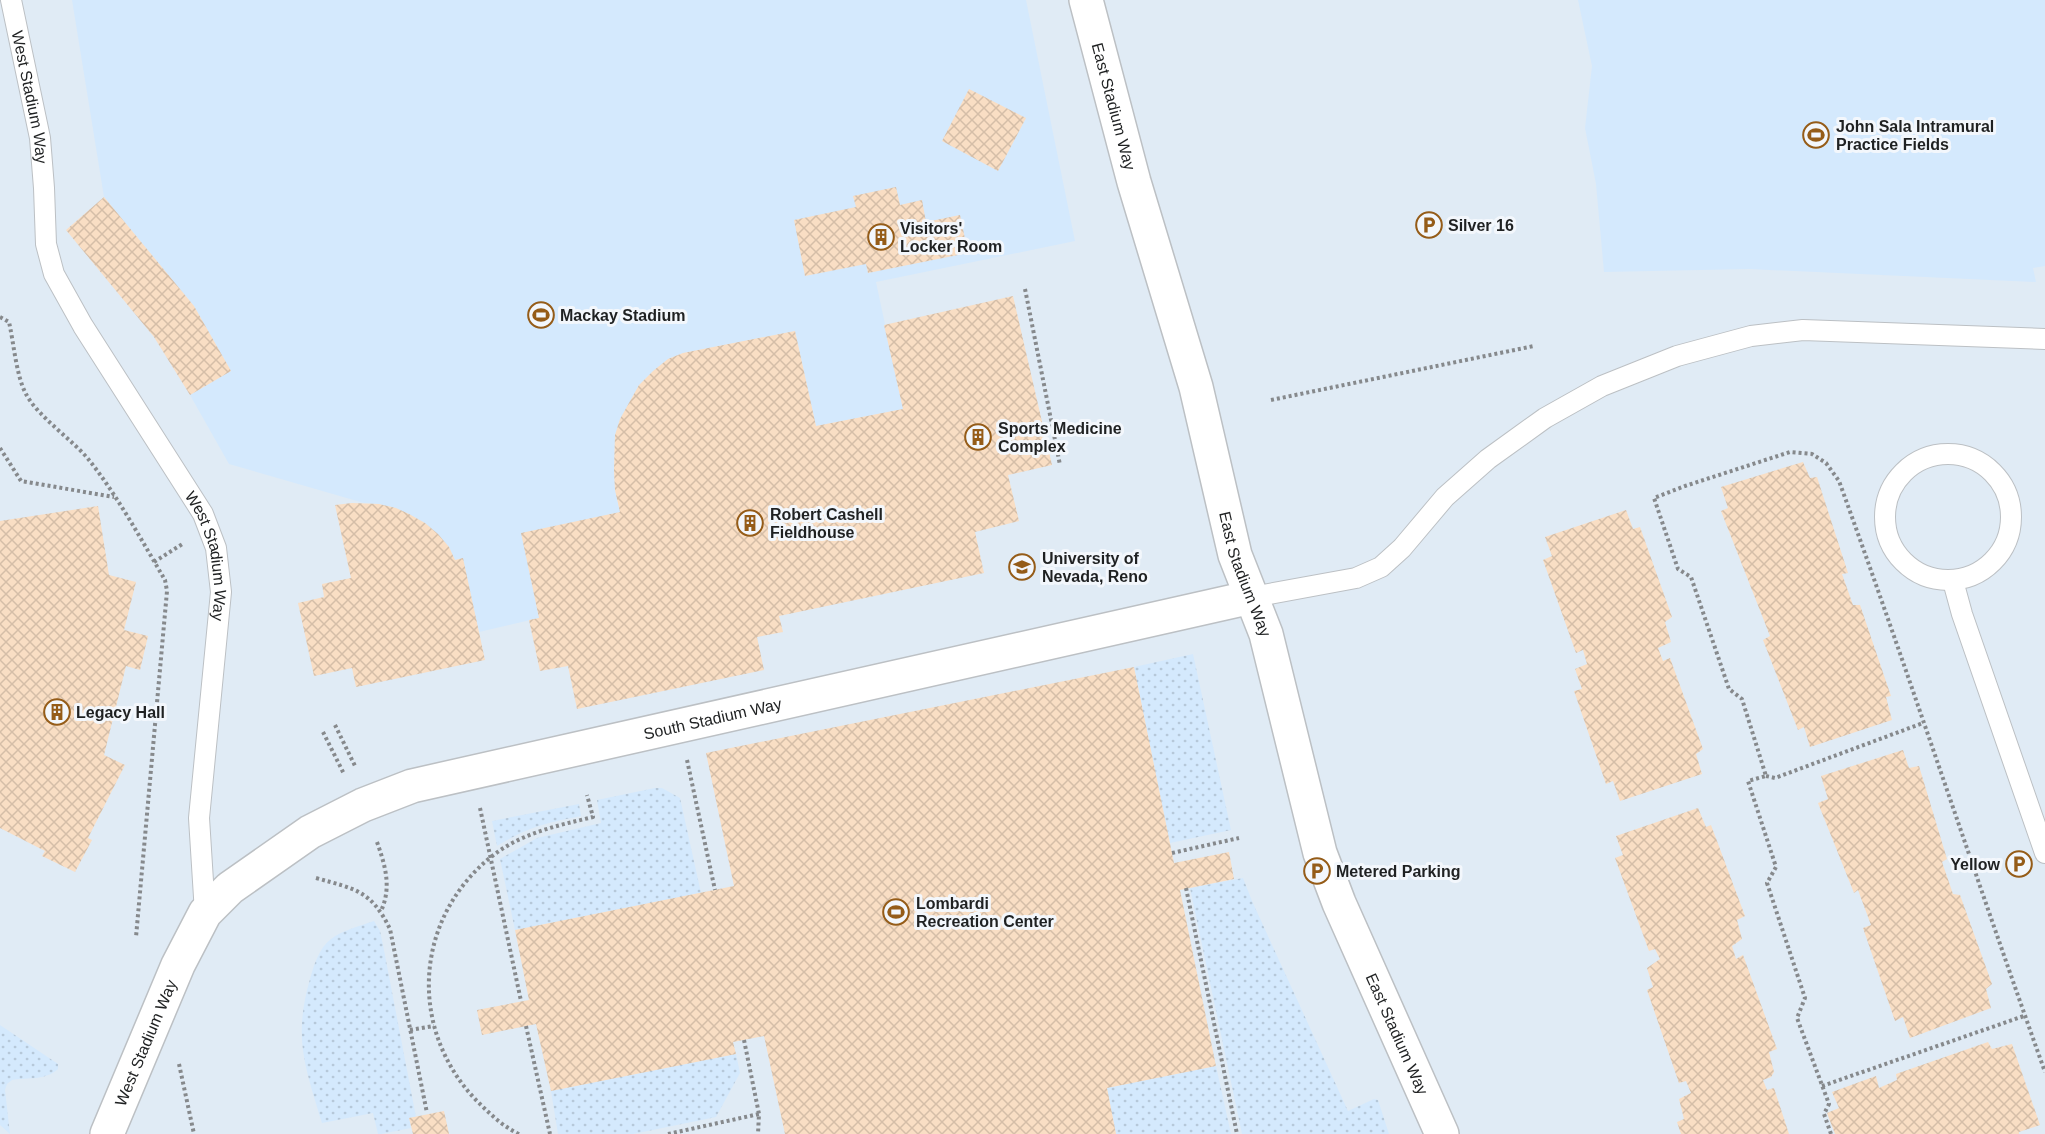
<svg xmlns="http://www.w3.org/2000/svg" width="2045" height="1134" font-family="Helvetica,sans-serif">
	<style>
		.built { fill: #e0ebf5 }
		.grass { fill: url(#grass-dots) }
		.pitch { fill: #d4e9fd }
		.building { fill: url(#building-cross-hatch) }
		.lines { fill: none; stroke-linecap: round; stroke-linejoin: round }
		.lane-casing { stroke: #bcc0c4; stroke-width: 22 }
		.street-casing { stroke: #bcc0c4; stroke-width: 36 }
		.path { stroke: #86898c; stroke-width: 4; stroke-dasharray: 3 3; stroke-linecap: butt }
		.lane { stroke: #fff; stroke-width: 20 }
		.street { stroke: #fff; stroke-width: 33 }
		.labels { text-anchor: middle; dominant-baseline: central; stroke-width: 6; stroke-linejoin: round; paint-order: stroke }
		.street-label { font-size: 16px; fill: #1f2122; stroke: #f3f7fc }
		.poi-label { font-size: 16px; font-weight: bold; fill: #1f2122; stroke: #f3f7fc; text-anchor: start }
	</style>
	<defs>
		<pattern id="grass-dots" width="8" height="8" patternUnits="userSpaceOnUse" patternTransform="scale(1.5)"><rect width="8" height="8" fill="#d4e9fd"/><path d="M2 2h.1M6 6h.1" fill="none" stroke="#b6c8d9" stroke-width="1.8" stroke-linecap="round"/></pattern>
		<pattern id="building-cross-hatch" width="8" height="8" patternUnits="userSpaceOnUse" patternTransform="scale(1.5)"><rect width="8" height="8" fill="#f9dec4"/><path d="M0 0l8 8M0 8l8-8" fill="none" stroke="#d5bea8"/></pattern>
	</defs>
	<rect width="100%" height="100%" fill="#f3f7fc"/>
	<rect class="built" x="0" y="0" width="2045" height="1134"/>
	<g class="grass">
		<polygon points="1193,654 1231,830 1170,843 1134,667"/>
		<polygon points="655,788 662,788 680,798 701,893 515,930 500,859 537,838 601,823 597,800"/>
		<path d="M 579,804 L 581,816 C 546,823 528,827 497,846 L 492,821 Z"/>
		<polygon points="1243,878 1252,901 1348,1111 1374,1099 1378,1100 1389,1134 1242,1134 1190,888"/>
		<path d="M 374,921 L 380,931 L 383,945 L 416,1117 L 410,1118 L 411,1128 L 381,1134 L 378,1134 L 373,1113 L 322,1123 C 305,1066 293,1038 310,979 C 314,965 319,948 331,939 C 343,930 360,926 374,921 Z"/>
		<path d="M 0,1025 L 58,1064 L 58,1069 C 45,1081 28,1077 12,1080 L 7,1084 L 5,1090 L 10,1134 L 0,1125 Z"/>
		<polygon points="736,1054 740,1073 716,1117 633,1134 558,1134 551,1091"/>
		<polygon points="1216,1066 1231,1134 1116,1134 1107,1088"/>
	</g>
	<g class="pitch">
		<polygon points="72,0 1026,0 1075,241 876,282 903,409 816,426 795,331 683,353 668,359 615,435 614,471 615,490 620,512 539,618 479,632 462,559 455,560 449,547 438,534 379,504 364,503 229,464 190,395 231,371 194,306 104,197"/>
		<polygon points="1578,0 2045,0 2045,266 2033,268 2036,282 1749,269 1604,272 1596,184 1585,128 1592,66"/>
	</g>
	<g class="building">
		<polygon points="969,89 1026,118 998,171 942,141"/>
		<polygon points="896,187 900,205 922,200 926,222 960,215 968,253 868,273 866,264 805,276 794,220 856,207 853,196"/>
		<polygon points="104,197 194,306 231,371 190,395 154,337 66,230"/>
		<polygon points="1013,296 1052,465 1008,475 1019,521 975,532 984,573 779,616 783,632 757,637 764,670 577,709 568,666 540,671 529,620 539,618 521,533 620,512 615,490 614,471 615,435 620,419 639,385 653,371 668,359 683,353 795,331 816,426 903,409 884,325"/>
		<polygon points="1803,462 1810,478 1817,477 1848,573 1842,574 1853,605 1860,605 1891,696 1886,697 1892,720 1810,747 1804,727 1798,730 1763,640 1770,636 1721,511 1728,508 1721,487"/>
		<polygon points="352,503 379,504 396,508 409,514 425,523 438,534 449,547 455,560 463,558 485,660 356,687 352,668 314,676 298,603 324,597 322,584 351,578 335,505"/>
		<polygon points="98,506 109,575 136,582 124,630 148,636 140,670 126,666 104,755 125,765 88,838 92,840 75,872 42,856 45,851 0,828 0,521"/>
		<polygon points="1626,510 1633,529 1640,527 1672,617 1665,622 1671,642 1658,648 1663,661 1670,658 1703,749 1696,754 1702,774 1620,801 1613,781 1606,784 1574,691 1582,689 1575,669 1587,664 1583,650 1576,653 1543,560 1552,556 1545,537"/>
		<polygon points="1134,667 1174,863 1229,852 1234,879 1180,890 1216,1066 1107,1088 1116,1134 785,1134 764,1036 733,1042 736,1054 551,1091 536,1024 482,1035 477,1010 529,1000 515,930 734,886 706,753"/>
		<polygon points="1903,750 1909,768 1919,766 1947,859 1942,862 1953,894 1960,895 1992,984 1986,989 1991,1008 1910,1038 1903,1017 1895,1021 1863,928 1871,925 1858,890 1854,893 1818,803 1828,799 1821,776"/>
		<polygon points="1698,808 1706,827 1711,825 1745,916 1737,920 1742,939 1732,946 1736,959 1743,955 1777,1049 1769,1052 1774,1072 1771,1077 1763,1080 1767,1090 1774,1088 1789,1134 1681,1134 1677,1122 1684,1119 1679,1099 1691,1093 1686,1081 1679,1083 1647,990 1653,987 1647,968 1660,959 1655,949 1649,951 1615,858 1623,855 1616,836"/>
		<polygon points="1988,1042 1992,1049 2012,1044 2040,1125 2019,1132 2019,1134 1835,1134 1827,1113 1839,1108 1832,1092 1876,1076 1879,1088 1897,1080 1896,1074"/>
		<polygon points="444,1111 449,1134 413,1134 409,1118"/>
	</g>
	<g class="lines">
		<g class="lane-casing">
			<g id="lane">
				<path id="s1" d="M 11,0 L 40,138 L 44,188 L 46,244 L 54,274 L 83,326 L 203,514 L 216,548 L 221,592 L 199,818 L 205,913"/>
				<circle cx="1948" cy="517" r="63"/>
				<polyline points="1953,581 1962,614 2045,853"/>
				<polyline points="1252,597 1356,578 1381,567 1402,548 1445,497 1488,459 1545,418 1602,386 1677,356 1751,336 1803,330 2045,339"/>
			</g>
		</g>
		<g class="street-casing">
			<g id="street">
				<path id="s2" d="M 1086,0 L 1134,182 L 1196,387 L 1235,555 L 1266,634 L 1320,853 L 1339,903 L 1442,1134"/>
				<path id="s3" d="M 107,1134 L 178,965 L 205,913 L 230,888 L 310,832 L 363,805 L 412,786 L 1252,597"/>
			</g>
		</g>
		<g class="path">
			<polyline points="1025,289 1060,465"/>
			<path d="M 0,317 L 9,322 C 14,344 16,375 26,394 C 38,417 72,439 89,460 C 117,495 142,541 165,580 L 167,591 L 136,937"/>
			<polyline points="1271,400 1534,346"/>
			<polyline points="0,448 21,481 114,497"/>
			<polyline points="154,562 184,543"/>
			<polyline points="335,725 356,768"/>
			<polyline points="323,732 344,774"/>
			<polyline points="687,760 715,890"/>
			<polyline points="1766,776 1775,778 1923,723"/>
			<polyline points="480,808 521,1001"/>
			<path d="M 377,842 C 385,865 392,887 381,911"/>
			<polyline points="1172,853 1239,838"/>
			<path d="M 316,878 C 355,889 371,890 390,929 L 427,1113"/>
			<polyline points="1186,888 1237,1134"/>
			<polyline points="526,1026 550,1134"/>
			<polyline points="410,1030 434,1026"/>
			<polyline points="744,1040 759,1114 758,1134"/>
			<polyline points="179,1064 194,1134"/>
			<polyline points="1822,1086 2024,1016"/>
			<path d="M 519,1134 C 502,1126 489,1113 476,1100 C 408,1029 414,919 491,857 C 521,833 556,826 593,817 L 587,795"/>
			<polyline points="668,1134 759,1114"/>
			<path d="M 1831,1134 L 1824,1114 L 1829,1104 L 1797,1018 L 1805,998 L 1767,883 L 1776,867 L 1748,781 L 1766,776 L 1742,699 L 1729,689 L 1691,577 L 1678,569 L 1654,498 L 1685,486 L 1790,452 L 1812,454 L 1826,463 L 1839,481 C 1910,677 1975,876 2045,1072"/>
		</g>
		<use href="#lane" class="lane"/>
		<use href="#street" class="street"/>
	</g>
	<defs>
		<g id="stadium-ring" transform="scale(1.35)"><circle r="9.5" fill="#f3f7fc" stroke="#955c18" stroke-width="1.5"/><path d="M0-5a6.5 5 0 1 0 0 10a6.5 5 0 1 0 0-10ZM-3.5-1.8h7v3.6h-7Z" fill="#955c18"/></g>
		<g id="parking-ring" transform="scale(1.35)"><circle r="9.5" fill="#f3f7fc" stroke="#955c18" stroke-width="1.5"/><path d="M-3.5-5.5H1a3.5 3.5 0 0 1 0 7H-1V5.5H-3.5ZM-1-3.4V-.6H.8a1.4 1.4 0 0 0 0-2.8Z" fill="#955c18"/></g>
		<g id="building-ring" transform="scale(1.35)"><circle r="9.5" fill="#f3f7fc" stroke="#955c18" stroke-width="1.5"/><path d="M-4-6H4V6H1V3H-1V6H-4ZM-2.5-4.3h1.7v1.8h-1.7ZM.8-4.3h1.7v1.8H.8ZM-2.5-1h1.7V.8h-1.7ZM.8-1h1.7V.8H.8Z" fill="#955c18"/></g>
		<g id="university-ring" transform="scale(1.35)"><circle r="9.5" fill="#f3f7fc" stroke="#955c18" stroke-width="1.5"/><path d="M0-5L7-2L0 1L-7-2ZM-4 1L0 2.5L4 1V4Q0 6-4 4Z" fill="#955c18"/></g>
	</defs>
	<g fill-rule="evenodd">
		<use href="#stadium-ring" x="1816" y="135"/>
		<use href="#parking-ring" x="1429" y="225"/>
		<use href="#building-ring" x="881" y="237"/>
		<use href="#stadium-ring" x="541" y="315"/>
		<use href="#building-ring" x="978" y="437"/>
		<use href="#building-ring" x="750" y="523"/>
		<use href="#university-ring" x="1022" y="567"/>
		<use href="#building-ring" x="57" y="712"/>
		<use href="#parking-ring" x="2019" y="864"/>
		<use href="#parking-ring" x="1317" y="871"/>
		<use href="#stadium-ring" x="896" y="912"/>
	</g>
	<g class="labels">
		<g class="street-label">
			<text stroke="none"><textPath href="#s1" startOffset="99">West Stadium Way</textPath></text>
			<text stroke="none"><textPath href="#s2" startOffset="110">East Stadium Way</textPath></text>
			<text stroke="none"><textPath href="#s1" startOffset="603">West Stadium Way</textPath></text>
			<text stroke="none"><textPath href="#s2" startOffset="596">East Stadium Way</textPath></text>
			<text stroke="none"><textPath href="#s3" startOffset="795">South Stadium Way</textPath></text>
			<text stroke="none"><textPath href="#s2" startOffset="1082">East Stadium Way</textPath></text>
			<text stroke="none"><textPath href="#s3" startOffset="99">West Stadium Way</textPath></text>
		</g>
		<g class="poi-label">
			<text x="1836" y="126">John Sala Intramural<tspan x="1836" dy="18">Practice Fields</tspan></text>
			<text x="1448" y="225">Silver 16</text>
			<text x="900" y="228">Visitors'<tspan x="900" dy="18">Locker Room</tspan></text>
			<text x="560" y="315">Mackay Stadium</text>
			<text x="998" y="428">Sports Medicine<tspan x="998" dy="18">Complex</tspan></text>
			<text x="770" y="514">Robert Cashell<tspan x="770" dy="18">Fieldhouse</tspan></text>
			<text x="1042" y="558">University of<tspan x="1042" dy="18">Nevada, Reno</tspan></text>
			<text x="76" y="712">Legacy Hall</text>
			<text x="2000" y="864" text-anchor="end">Yellow</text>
			<text x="1336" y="871">Metered Parking</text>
			<text x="916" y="903">Lombardi<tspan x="916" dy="18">Recreation Center</tspan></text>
		</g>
	</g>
</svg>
